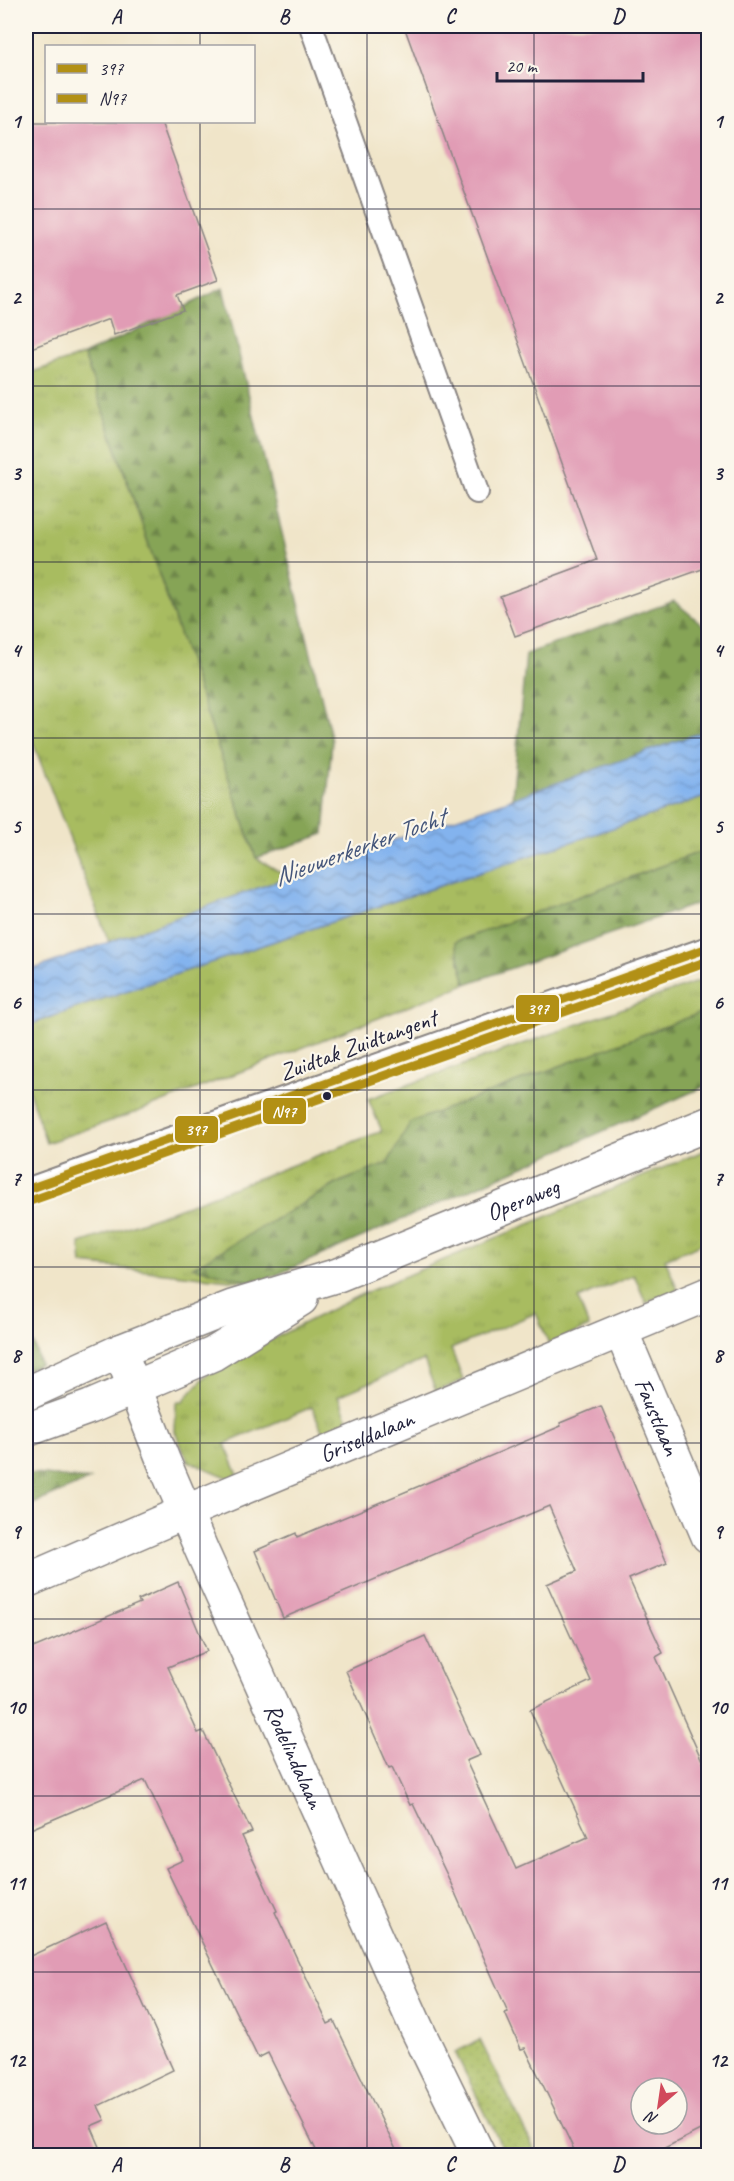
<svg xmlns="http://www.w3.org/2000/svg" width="734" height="2181" font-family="Caveat,sans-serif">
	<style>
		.grass { fill: url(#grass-tufts); stroke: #656f4e; stroke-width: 1.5 }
		.forest { fill: url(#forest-firs); stroke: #546348; stroke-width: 1.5 }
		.park { fill: url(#park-dots); stroke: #656f4e; stroke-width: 1.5 }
		.water { fill: url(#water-waves); stroke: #526a94; stroke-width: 1.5 }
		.building { fill: #e19cb5; fill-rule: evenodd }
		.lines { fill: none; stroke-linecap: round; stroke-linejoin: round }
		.lane-casing { stroke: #898482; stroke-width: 26 }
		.street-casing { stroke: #898482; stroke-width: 36 }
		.secondary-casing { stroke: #898482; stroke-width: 36 }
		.lane { stroke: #fff; stroke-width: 22 }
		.street { stroke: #fff; stroke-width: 33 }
		.secondary { stroke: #fff; stroke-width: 33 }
		.bus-1-casing { stroke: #fbf7ec; stroke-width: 14 }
		.bus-2-casing { stroke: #fbf7ec; stroke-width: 14 }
		.bus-1 { stroke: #b29015; stroke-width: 9 }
		.bus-2 { stroke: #b29015; stroke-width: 9 }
		.grid { fill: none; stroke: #22223b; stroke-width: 1.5; stroke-opacity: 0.55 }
		.bus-dot { fill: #22223b; stroke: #fbf7ec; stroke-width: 2 }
		.labels { text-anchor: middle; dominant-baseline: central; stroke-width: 4.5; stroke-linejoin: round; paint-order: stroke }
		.street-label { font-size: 24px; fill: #22223b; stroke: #fbf7ec }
		.water-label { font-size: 26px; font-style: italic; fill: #44557a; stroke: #fbf7ec }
		.line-badge { stroke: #fbf7ec; stroke-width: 2 }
		.badge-label { font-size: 16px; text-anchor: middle; font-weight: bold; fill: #fff }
		.neatline { fill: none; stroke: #22223b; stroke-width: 2 }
		.grid-label { font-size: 20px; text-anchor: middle; font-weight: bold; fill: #22223b }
	</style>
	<defs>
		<pattern id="grass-tufts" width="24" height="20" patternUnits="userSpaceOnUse" patternTransform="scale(1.5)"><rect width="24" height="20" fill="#a8bc60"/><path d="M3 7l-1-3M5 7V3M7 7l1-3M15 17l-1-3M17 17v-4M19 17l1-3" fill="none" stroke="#90a154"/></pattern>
		<pattern id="forest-firs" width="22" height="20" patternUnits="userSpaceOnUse" patternTransform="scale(1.5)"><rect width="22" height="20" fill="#86a456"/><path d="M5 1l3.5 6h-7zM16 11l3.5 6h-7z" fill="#6d8548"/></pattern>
		<pattern id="park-dots" width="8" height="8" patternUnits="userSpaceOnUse" patternTransform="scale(1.5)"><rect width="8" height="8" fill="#a8bc60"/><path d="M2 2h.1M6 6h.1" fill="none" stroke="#90a154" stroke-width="1.8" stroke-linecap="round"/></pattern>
		<pattern id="water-waves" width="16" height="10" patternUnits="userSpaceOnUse" patternTransform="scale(1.5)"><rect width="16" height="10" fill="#83b3ee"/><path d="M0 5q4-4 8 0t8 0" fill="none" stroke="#6b91c2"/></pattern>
	</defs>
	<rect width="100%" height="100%" fill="#fbf7ec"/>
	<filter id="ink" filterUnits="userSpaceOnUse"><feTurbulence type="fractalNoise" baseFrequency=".0167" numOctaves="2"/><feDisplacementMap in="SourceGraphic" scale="12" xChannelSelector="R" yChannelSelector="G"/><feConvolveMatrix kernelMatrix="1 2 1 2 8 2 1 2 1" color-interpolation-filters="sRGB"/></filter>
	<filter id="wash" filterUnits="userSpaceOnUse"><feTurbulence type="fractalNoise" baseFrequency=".008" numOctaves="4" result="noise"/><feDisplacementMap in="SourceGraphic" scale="24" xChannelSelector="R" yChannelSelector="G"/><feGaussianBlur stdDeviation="1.35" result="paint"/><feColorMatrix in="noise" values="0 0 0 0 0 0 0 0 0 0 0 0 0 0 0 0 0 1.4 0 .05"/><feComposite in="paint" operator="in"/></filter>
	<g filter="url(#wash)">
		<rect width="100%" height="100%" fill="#f0e5c9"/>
		<g class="grass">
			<polygon points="84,355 256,858 289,877 109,942 26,724 26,374"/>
			<polygon points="708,796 708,849 455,942 466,984 137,1112 46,1143 26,1082 26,1026 90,1003"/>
			<polygon points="708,978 708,1016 411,1122 387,1164 340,1182 194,1267 258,1283 82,1264 80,1243 156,1217 382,1131 368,1099"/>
			<polygon points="708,1149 708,1241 665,1259 678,1290 646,1303 634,1275 578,1299 589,1327 549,1344 536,1313 451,1349 463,1380 436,1392 424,1360 338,1396 351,1427 325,1438 312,1407 229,1442 225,1444 238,1475 229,1478 188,1461 175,1431 176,1405 178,1401 183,1401 211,1370 360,1295"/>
		</g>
		<g class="forest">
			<polygon points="223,288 332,741 324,834 256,858 84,355"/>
			<polygon points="674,601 708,629 708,730 512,800 526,654"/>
			<polygon points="708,849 708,900 466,984 455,942"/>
			<polygon points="708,1010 708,1085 258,1283 193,1267 340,1182 387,1164 411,1122"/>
			<polygon points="26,1330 34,1345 40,1364 26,1370"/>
			<polygon points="26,1473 89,1480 26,1507"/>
		</g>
		<polygon class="park" points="480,2040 537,2155 506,2155 455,2052"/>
		<polygon class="water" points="708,730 708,796 90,1003 26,1026 26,972 289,877"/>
		<g id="blocks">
			<g class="building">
				<polygon points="404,26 708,26 708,567 515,636 500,596 597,560"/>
				<polygon points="26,122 161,122 218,280 177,295 183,310 114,335 109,319 26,350"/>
				<path d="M 601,1406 L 667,1563 L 629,1579 L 663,1653 L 656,1657 L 708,1774 L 708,2126 L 649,2156 L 577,2156 L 525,2048 L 521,2049 L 505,2013 L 508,2012 L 448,1877 L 413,1804 L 410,1805 L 392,1767 L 389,1768 L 346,1671 L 425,1636 L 480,1755 L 466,1761 L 516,1869 L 588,1837 L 530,1710 L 591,1681 L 547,1584 L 577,1571 L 549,1506 L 283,1618 L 255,1551 L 296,1533 L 297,1537 L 448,1474 L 561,1426 L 560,1423 ZM 641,2088 L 677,2088 L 677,2124 L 641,2124 Z"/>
				<polygon points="178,1582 207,1651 168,1667 198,1733 203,1731 252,1832 242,1836 277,1911 275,1912 328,2024 334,2021 399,2156 319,2156 268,2053 258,2058 166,1868 183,1860 145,1780 26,1831 26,1651 140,1603 138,1600"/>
				<polygon points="106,1921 173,2070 98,2106 105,2120 91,2126 104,2156 26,2156 26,1958"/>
			</g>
		</g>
	</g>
	<g filter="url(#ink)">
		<use href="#blocks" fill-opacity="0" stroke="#898482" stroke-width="1.5"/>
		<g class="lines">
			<g class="lane-casing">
				<g id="lane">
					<polyline points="311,26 477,492"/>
					<polyline points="26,1190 708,948"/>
				</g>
			</g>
			<g class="street-casing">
				<g id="street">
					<path id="s1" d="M 621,1331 L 708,1536"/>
					<path id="s2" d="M 120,1351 L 164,1462 L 202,1551 L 417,2029 L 479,2156"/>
					<path id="s3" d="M 26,1581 L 185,1512 L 708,1294"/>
				</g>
			</g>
			<g class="secondary-casing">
				<g id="secondary">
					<path id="s4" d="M 26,1394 L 120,1351 L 232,1307 L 338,1275 L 708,1124"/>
					<polyline points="26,1430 90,1407 213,1354 301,1299"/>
				</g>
			</g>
			<use href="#lane" class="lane"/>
			<use href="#street" class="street"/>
			<use href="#secondary" class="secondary"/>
			<g class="bus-1-casing">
				<polyline id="bus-1" points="26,1190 708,948"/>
			</g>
			<g class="bus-2-casing">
				<polyline id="bus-2" points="30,1201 708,961"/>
			</g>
			<use href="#bus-1" class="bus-1"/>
			<use href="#bus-2" class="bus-2"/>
		</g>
	</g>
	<path class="grid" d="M 200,26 L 200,46M 367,26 L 367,2156M 534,26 L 534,2156M 200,122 L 200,2156M 26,209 L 708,209M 26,386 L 708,386M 26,562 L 708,562M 26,738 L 708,738M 26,914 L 708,914M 26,1090 L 708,1090M 26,1267 L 708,1267M 26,1443 L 708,1443M 26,1619 L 708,1619M 26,1796 L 708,1796M 26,1972 L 708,1972"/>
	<circle class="bus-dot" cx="327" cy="1096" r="5"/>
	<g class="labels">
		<g class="street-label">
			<text transform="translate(358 1045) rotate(-20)">Zuidtak Zuidtangent</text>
			<text stroke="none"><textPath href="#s4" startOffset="534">Operaweg</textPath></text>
			<text stroke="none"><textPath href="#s1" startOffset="93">Faustlaan</textPath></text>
			<text stroke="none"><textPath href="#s3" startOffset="370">Griseldalaan</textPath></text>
			<text stroke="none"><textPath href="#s2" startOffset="441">Rodelindalaan</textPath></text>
		</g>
		<g class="water-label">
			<text transform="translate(359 847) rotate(-20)">Nieuwerkerker Tocht</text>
		</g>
	</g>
	<g class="line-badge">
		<rect x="515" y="994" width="45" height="29" rx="6" fill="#b29015"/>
		<rect x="262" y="1097" width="45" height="28" rx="6" fill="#b29015"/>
		<rect x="174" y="1115" width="45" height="29" rx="6" fill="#b29015"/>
	</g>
	<g class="badge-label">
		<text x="538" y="1014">397</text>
		<text x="284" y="1117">N97</text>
		<text x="196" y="1135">397</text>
	</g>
	<rect width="734" height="2181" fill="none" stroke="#fbf7ec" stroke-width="66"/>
	<rect x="45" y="45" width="210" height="78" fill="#fbf7ec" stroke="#a4a2a5" stroke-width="1.5"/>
	<rect x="57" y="64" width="30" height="9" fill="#b29015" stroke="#a4a2a5" stroke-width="1.5"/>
	<text x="99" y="75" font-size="18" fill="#22223b">397</text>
	<rect x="57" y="94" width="30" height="9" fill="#b29015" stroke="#a4a2a5" stroke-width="1.5"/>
	<text x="99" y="105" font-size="18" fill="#22223b">N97</text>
	<g transform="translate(659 2106) rotate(209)"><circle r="28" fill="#fbf7ec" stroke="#a4a2a5" stroke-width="1.5"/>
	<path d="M0-4.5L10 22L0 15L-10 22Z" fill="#d1495b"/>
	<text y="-9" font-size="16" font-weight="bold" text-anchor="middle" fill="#22223b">N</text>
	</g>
	<path d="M497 72v9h146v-9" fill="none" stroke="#22223b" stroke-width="3"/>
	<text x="506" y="72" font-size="18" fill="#22223b" stroke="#fbf7ec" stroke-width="4.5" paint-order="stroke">20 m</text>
	<rect x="33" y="33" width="668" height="2115" class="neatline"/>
	<g class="grid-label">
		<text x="116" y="23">A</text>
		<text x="284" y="23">B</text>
		<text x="450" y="23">C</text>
		<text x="618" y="23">D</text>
		<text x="16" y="128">1</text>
		<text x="718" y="128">1</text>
		<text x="16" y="304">2</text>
		<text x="718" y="304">2</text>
		<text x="16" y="480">3</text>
		<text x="718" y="480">3</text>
		<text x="16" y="657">4</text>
		<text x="718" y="657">4</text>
		<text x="16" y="833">5</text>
		<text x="718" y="833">5</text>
		<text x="16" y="1009">6</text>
		<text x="718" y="1009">6</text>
		<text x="16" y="1185">7</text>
		<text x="718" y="1185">7</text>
		<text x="16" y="1362">8</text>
		<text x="718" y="1362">8</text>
		<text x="16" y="1538">9</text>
		<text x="718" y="1538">9</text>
		<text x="16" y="1714">10</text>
		<text x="718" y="1714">10</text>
		<text x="16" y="1890">11</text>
		<text x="718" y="1890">11</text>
		<text x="16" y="2067">12</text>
		<text x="718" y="2067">12</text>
		<text x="116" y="2171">A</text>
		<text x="284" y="2171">B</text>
		<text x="450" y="2171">C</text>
		<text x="618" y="2171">D</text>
	</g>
</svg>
